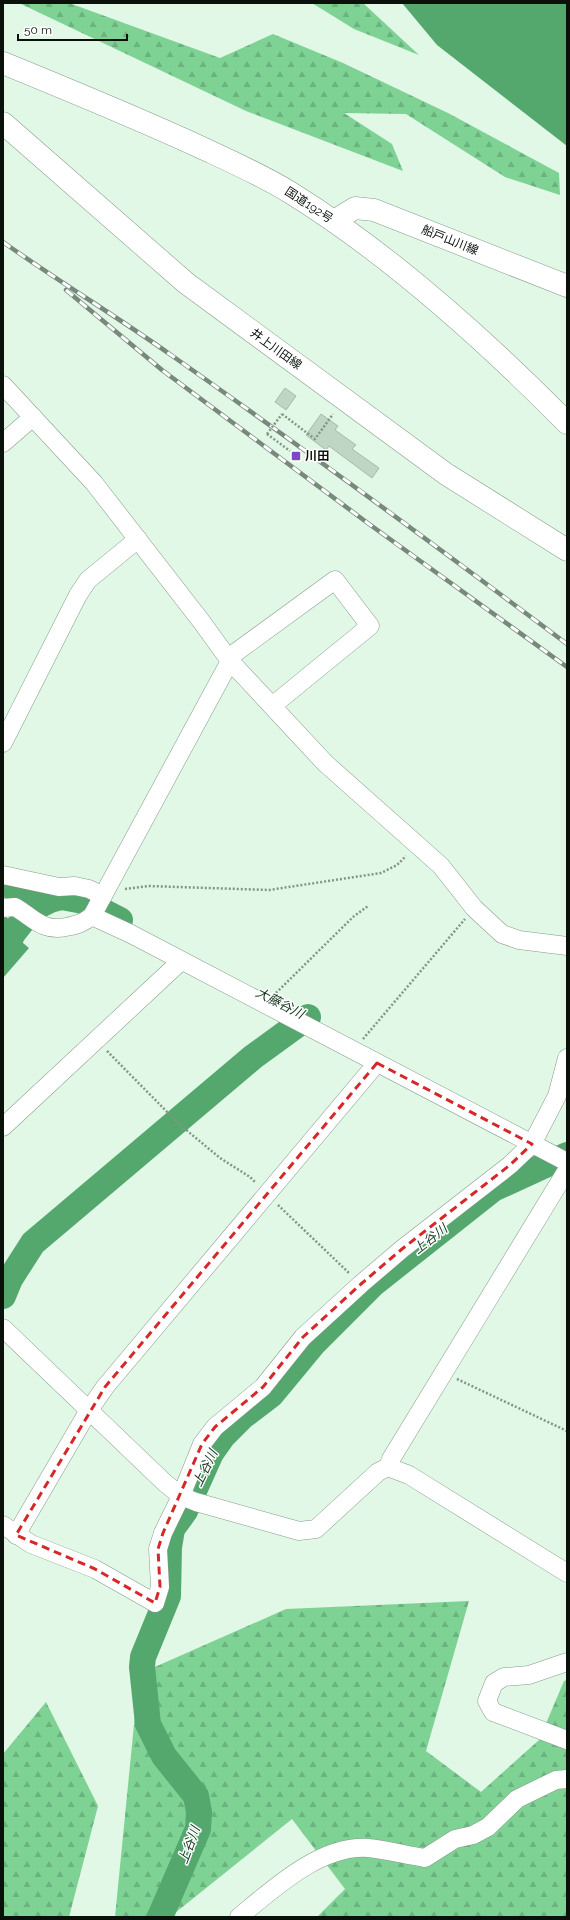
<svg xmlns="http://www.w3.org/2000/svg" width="570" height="1920" font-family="Raleway,'Noto Sans JP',sans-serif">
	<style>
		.forest { fill: url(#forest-firs) }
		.water { fill: #54a86d }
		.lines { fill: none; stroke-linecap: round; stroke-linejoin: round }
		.river { stroke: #54a86d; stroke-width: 26 }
		.building { fill: #bfd6c4; stroke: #a5bbaa }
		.minor-casing { stroke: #859b8a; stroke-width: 19 }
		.major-casing { stroke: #859b8a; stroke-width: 23 }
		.highway-casing { stroke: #859b8a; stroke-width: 23 }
		.path { stroke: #849587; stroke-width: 2.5; stroke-dasharray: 2 2; stroke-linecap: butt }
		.minor { stroke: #fff; stroke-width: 18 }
		.major { stroke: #fff; stroke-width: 22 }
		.highway { stroke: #fff; stroke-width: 22 }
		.rail-casing { stroke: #78897c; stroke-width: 4.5 }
		.rail { stroke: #fff; stroke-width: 3; stroke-dasharray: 9; stroke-linecap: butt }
		.path-bridge { stroke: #849587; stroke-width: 2.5; stroke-dasharray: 2 2; stroke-linecap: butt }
		.marked { fill: none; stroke: #d62828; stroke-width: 3; stroke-dasharray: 8 5; stroke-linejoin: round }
		.poi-dot { fill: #7e48bf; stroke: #fff; stroke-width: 1.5 }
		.labels { text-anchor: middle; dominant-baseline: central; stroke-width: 3; stroke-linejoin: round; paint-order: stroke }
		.street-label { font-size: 12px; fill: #09110a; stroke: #fff }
		.poi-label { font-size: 12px; font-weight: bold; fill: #09110a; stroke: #fff; text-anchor: start }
		.water-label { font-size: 13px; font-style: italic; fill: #12361d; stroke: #fff }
	</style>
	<defs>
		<pattern id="forest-firs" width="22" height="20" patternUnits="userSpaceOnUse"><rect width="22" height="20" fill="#7dd294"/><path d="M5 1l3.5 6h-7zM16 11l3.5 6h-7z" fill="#6bb37e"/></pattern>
	</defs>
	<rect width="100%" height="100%" fill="#e0f8e5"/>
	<g class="forest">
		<polygon points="19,3 69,3 220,58 273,34 343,63 448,113 559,173 560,195 505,177 406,114 344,113 392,144 403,171 246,111"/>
		<polygon points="312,3 363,3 419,55 354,29"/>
		<polygon points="469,1601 426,1751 481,1792 539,1740 564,1681 567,1680 567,1917 317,1917 345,1889 292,1819 170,1917 115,1917 139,1674 286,1609"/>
		<polygon points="46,1702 98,1806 69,1917 3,1917 3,1754"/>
	</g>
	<g class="water">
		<polygon points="402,3 567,3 567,146 437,45"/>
		<polygon points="3,917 6,917 25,932 23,943 29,948 3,978"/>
	</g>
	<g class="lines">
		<g class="river">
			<polyline points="3,884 62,897"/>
			<polyline points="3,946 32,909 50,900 62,897 83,901 120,920"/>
			<polyline points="3,1296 10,1279 33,1243 253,1057 308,1017"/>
			<polyline points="160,1917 198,1829 199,1812 196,1796 164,1756 148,1724 142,1667 143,1657 168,1596 169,1547 172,1529 185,1511 211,1453 223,1436 242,1417 271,1395 314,1343 373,1284 493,1189 567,1155"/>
		</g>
	</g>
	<g class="building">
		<polygon points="285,388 296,396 286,410 275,402"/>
		<polygon points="321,414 338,426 335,430 356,445 352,449 379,468 372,478 329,446 326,450 306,435"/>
	</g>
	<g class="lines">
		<g class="minor-casing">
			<g id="minor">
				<polyline points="3,385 94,483 201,621 230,661 325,763 441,866 474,908 502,934 519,940 567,946"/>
				<polyline points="3,443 33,417"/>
				<polyline points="228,658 335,580 370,626 272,706"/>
				<polyline points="3,743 78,595 88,580 138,539"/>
				<polyline points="3,875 59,887 75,886 89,889 103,896"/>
				<path d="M 3,908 L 15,907 C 34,918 42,932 66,927 C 77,925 83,923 92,916 L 230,661"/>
				<polyline points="92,916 131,934 567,1162"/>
				<polyline points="3,1127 181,961"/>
				<polyline points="3,1328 165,1483 181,1496 196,1502 299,1531 316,1529 378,1472 388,1467 409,1475 567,1573"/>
				<polyline points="388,1467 391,1459 567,1170"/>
				<polyline points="3,1525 31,1544 95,1569 155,1603 160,1587 158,1549 163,1533 181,1496 202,1444 215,1427 263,1387 303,1337 361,1284 402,1249 510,1165 532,1144 557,1096 567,1058"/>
				<polyline points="16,1535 89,1410 105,1387 377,1063"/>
				<polyline points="567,1662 529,1675 504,1677 494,1683 487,1701 493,1712 567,1740"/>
				<path d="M 239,1917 C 273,1889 320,1845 368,1848 C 387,1850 406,1855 425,1858 L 455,1839 L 473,1835 L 488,1827 L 517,1799 L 556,1780 L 567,1779"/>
			</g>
		</g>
		<g class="major-casing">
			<g id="major">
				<polyline points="3,123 186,283 446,474 567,550"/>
				<polyline points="334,221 355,208 374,210 567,286"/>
			</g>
		</g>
		<g class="highway-casing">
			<path id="highway" d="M 3,63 C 69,90 135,117 200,147 C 230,161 262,175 291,193 C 391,255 484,339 567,423"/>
		</g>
		<g class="path">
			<polyline points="282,414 315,439 333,414"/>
			<polyline points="267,434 290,451"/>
			<polyline points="125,889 148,886 269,890 381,873 397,865 406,856"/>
			<polyline points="276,993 353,917 368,906"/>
			<polyline points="363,1039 465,919"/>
			<polyline points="107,1051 179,1124 220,1158 250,1177 256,1183"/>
			<polyline points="278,1205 349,1273"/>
			<polyline points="457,1379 567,1431"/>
		</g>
		<use href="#minor" class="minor"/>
		<use href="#major" class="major"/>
		<use href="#highway" class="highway"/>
		<g class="rail-casing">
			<g id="rail">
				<path d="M 3,242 C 58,281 116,316 171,355 C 305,449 436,546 567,644"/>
				<polyline points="66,290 162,370 369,524 567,667"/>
			</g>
		</g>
		<use href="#rail" class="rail"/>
		<polyline class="path-bridge" points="267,434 282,414"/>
	</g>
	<path class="marked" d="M 377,1063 L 532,1144 L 510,1165 L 402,1249 L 361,1284 L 303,1337 L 263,1387 L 215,1427 L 202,1444 L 163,1533 L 158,1549 L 160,1587 L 155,1603 L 95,1569 L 16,1535 L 105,1387 Z"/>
	<rect class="poi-dot" x="291" y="451" width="10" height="10" rx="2"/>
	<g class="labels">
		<g class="street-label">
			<text transform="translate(309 205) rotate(33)">国道192号</text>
			<text transform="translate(450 240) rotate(22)">船戸山川線</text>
			<text transform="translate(276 349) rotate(36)">井上川田線</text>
		</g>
		<g class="poi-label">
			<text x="305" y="456">川田</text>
		</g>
		<g class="water-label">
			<text transform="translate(280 1003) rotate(27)">大藤谷川</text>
			<text transform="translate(430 1239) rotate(-38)">上谷川</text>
			<text transform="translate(205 1468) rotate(-64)">上谷川</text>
			<text transform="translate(189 1845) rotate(-70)">上谷川</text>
		</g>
	</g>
	<rect width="570" height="1920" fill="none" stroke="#09110a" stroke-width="8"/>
	<path d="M18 34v6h109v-6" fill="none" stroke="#09110a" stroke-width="2"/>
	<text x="24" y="34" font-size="12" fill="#09110a" stroke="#ffffff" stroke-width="3" paint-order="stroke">50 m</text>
</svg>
